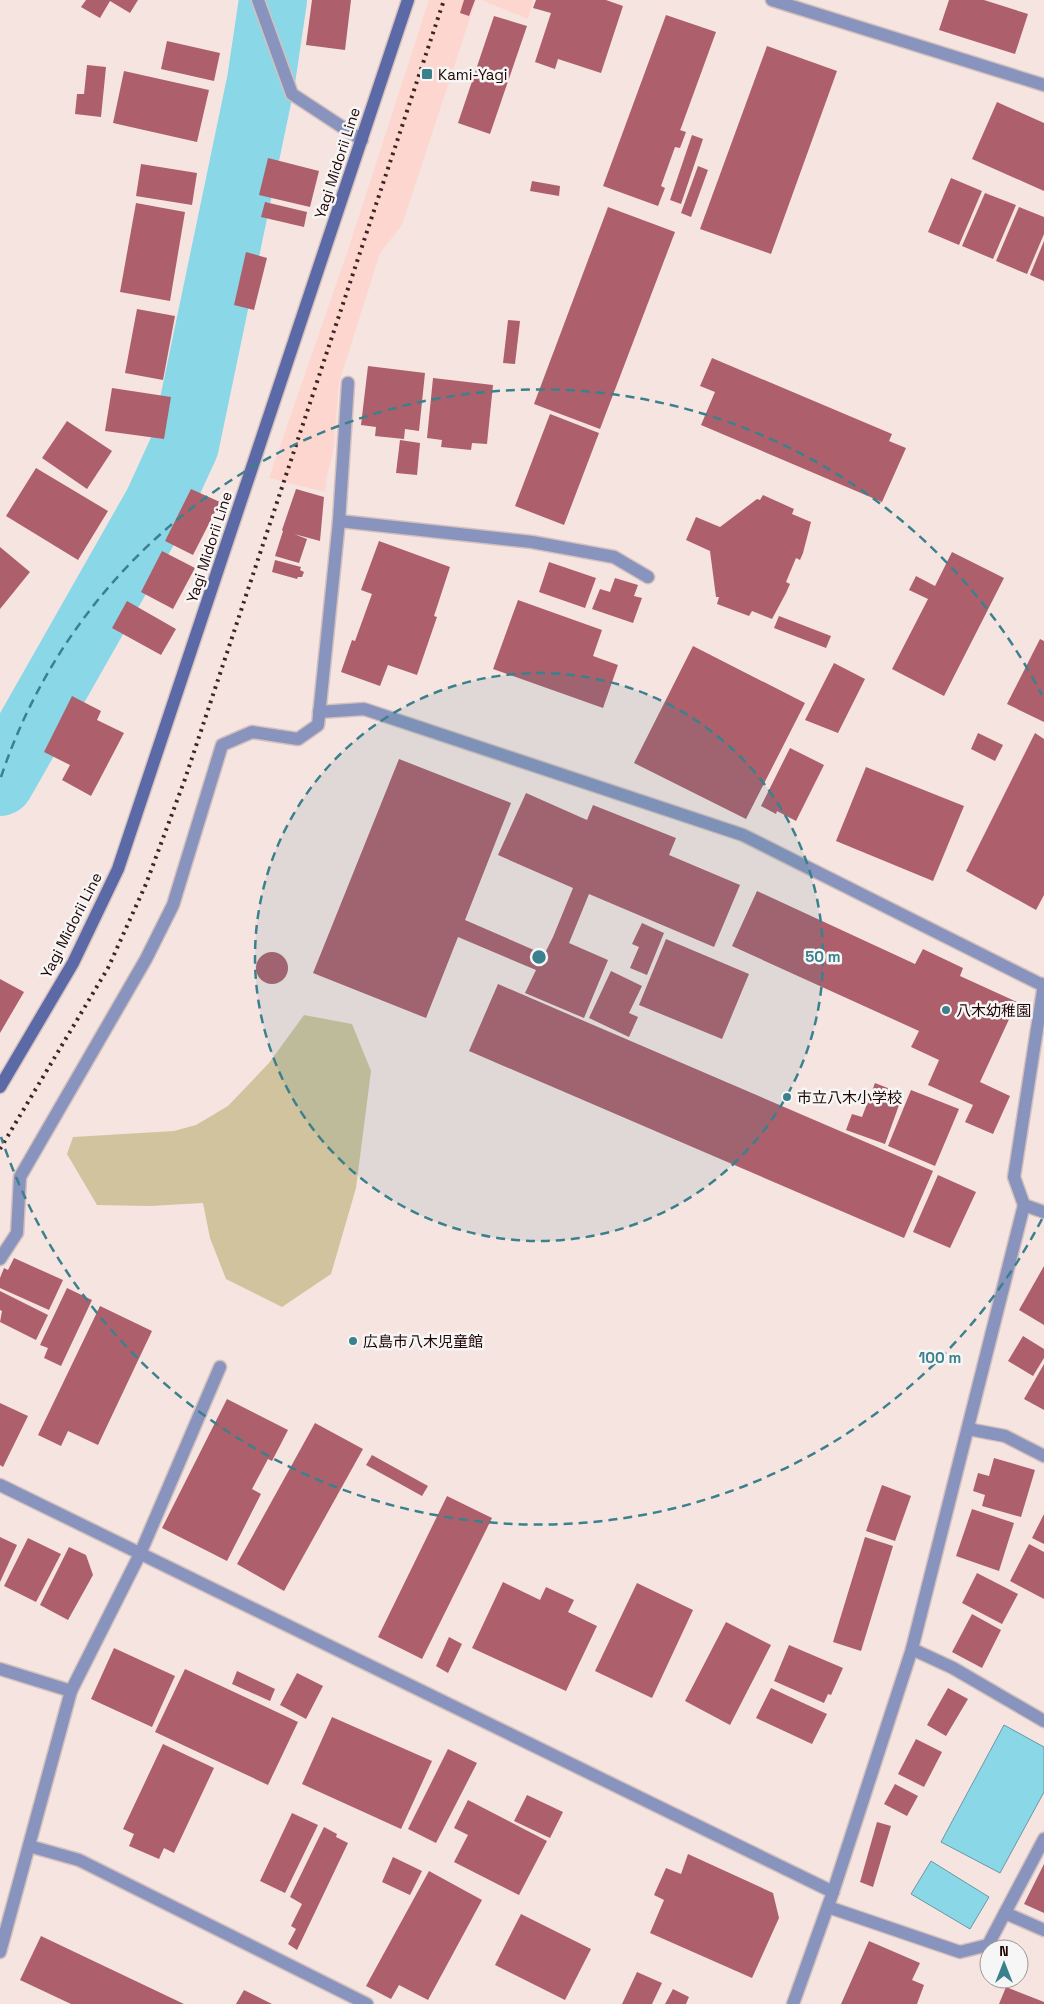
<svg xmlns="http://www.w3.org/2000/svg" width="1044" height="2004" font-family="'Space Grotesk','Noto Sans JP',sans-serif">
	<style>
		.built { fill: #fdd7cf }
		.green { fill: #d0c39d }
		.water { fill: #89d7e7; stroke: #6a98a3 }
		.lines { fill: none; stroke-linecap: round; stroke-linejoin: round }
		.river { stroke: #89d7e7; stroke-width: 68 }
		.building { fill: #ad606b }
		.street-casing { stroke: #d4c0bd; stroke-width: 15 }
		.secondary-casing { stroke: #d4c0bd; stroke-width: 15 }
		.street { stroke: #8894be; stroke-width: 12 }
		.secondary { stroke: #5b6aa6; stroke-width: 12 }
		.rail { stroke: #3f2522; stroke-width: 4; stroke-dasharray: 2.5 5; stroke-linecap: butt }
		.ring { fill: none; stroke: #3b808d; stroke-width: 2.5; stroke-dasharray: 9 6 }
		.poi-dot { fill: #3b808d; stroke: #f6f6f6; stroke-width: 2 }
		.labels { text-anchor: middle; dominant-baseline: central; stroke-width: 5; stroke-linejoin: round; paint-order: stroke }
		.poi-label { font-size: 15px; fill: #220603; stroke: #f6f6f6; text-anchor: start }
		.street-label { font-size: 15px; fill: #220603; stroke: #f6f6f6 }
		.centre { fill: #3b808d; stroke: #f6f6f6; stroke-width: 2.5 }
		.ring-label { font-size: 15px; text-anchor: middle; font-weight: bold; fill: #3b808d; stroke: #f6f6f6; stroke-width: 5; stroke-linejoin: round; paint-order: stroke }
	</style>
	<rect width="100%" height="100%" fill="#f6e4e1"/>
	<g class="built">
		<polygon points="429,0 476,0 402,225 380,253 339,383 333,453 327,475 325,492 269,478 347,253"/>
		<polygon points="481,0 533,0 528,19"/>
	</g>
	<polygon class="green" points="304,1015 352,1024 371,1071 356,1188 331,1274 282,1307 226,1279 210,1238 203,1203 150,1206 97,1205 67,1154 73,1137 174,1131 196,1125 228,1106 269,1063"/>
	<g class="water">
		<polygon points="1004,1725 1044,1747 1044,1792 1000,1873 941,1842"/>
		<polygon points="931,1861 989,1897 970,1929 911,1894"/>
	</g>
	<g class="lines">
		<polyline class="river" points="0,782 158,504 185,445 261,81 273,0"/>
	</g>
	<g class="building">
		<polygon points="86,0 138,0 130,13 110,1 100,18 81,7"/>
		<polygon points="312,0 351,0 345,50 306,45"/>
		<polygon points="464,0 475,0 469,16 460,13"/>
		<polygon points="536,0 606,0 623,6 601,73 558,59 555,69 535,62 551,13 533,8"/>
		<polygon points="949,0 984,0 1028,14 1015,54 939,30"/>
		<polygon points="666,15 716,32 681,128 680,130 686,132 680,148 675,147 661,186 665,188 658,206 603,186"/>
		<polygon points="494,16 527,26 490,134 458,123"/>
		<polygon points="167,41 220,53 214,81 161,69"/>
		<polygon points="767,46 837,71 771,254 700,229"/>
		<polygon points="87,65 106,67 101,117 75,114 77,94 84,94"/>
		<polygon points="124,71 209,90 197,142 113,123"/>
		<polygon points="997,102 1044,123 1044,191 972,159"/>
		<polygon points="692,135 703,139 681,204 670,200"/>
		<polygon points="268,158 319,171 310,207 259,195"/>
		<polygon points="141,164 197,173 192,205 136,196"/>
		<polygon points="698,166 708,170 691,217 681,213"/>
		<polygon points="951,178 982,191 959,245 928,232"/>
		<polygon points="532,181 560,186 559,196 530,191"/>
		<polygon points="985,193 1016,205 993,259 962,246"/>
		<polygon points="265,202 307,212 304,227 261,217"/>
		<polygon points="136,203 185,212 170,301 120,292"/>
		<polygon points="608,207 675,232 600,429 534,404"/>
		<polygon points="1019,207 1044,217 1044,234 1027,274 996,261"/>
		<polygon points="1044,241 1044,281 1030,275"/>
		<polygon points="246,252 267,258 254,310 234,305"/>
		<polygon points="137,309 175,316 163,380 125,373"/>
		<polygon points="508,320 520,321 515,364 503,363"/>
		<polygon points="712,358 892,434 889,441 906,448 882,502 701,425 715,392 700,386"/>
		<polygon points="368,366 425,373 419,431 405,429 404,439 375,436 376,427 361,425"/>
		<polygon points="433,378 493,385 487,444 472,443 471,450 441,447 442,440 427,438"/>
		<polygon points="112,388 171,397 164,439 105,431"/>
		<polygon points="550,414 599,433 564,525 515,506"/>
		<polygon points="67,421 112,451 87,489 42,458"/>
		<polygon points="400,440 420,443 417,475 396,473"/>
		<polygon points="36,468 108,511 78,560 6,516"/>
		<polygon points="191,489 220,502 193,555 165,541"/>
		<polygon points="296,489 324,497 320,541 294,534 307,539 299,563 275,556 283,531 282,530"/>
		<polygon points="763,495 794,509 792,514 811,522 803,553 800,560 796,558 786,582 790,584 786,593 772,619 752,611 749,616 717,604 719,597 716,597 710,551 686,540 696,517 720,527 757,499 760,500"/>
		<polygon points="379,541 450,567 434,616 437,617 417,675 388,665 380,686 341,672 352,640 355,641 372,594 361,590"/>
		<polygon points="0,547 30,572 0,609"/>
		<polygon points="162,551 195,568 173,609 141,592"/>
		<polygon points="952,552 1004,578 944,696 892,669 928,599 909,590 916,576 935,586"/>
		<polygon points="275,560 301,567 300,570 304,572 302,577 298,577 297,579 272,572"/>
		<polygon points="549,562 596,578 585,608 539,592"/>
		<polygon points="615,578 638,585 634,596 642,598 633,623 592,609 600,589 610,592"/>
		<polygon points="518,600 602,630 593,656 618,665 603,708 493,669"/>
		<polygon points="127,601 176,629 161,655 112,628"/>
		<polygon points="779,616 831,636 826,648 774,628"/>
		<polygon points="1040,639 1044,641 1044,722 1007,704"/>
		<polygon points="693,646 805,703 746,819 634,763"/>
		<polygon points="834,663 865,679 838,733 805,720"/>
		<polygon points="72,696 101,711 97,720 124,733 91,796 62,780 70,765 44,752"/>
		<polygon points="978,733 1003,745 995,761 971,749"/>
		<polygon points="1035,733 1044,739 1044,895 1036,910 966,871"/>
		<polygon points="790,748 824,765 796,821 777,811 776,814 761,806"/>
		<polygon points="399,759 511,803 465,920 543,954 540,963 553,937 573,888 498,855 526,793 587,820 593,805 676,838 669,855 740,885 714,947 589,894 569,943 608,960 584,1018 525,993 536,970 458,937 426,1018 313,973"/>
		<polygon points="866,767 964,806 933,881 836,841"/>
		<polygon points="757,891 915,964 923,949 963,968 960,976 1017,1002 980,1082 1010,1096 993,1134 965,1122 973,1105 928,1085 939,1060 911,1047 919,1031 732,946"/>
		<polygon points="642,923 664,933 647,975 630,968 639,947 632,944"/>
		<polygon points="666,939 749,974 722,1039 639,1005"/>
		<circle cx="272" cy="968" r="16"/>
		<polygon points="611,971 642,986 629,1013 638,1017 629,1037 589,1018"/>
		<polygon points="0,979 24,992 0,1033"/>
		<polygon points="498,984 933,1171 904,1238 469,1051"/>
		<polygon points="875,1083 903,1094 885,1144 846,1130 852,1114 862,1117"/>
		<polygon points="911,1090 959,1109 935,1166 888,1146"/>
		<polygon points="938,1175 976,1192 950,1248 913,1232"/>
		<polygon points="14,1258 63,1280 49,1310 0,1288 0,1278 4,1268 8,1270"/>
		<polygon points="1044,1266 1044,1325 1019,1310"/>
		<polygon points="67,1288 92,1300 61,1366 44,1358 48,1348 40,1345"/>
		<polygon points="0,1291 48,1315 36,1340 0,1322 2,1311 0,1310"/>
		<polygon points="100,1306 152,1331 98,1445 68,1431 61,1446 38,1435"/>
		<polygon points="1023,1336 1044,1349 1044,1358 1033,1376 1008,1361"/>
		<polygon points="1044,1364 1044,1410 1024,1399"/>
		<polygon points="227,1399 288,1430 272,1461 268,1459 252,1489 261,1494 227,1561 162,1528"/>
		<polygon points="0,1403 28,1416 3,1467 0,1465"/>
		<polygon points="315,1423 363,1449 284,1591 237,1564"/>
		<polygon points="372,1455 428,1486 422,1496 366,1465"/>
		<polygon points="994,1458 1035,1470 1021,1517 982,1506 985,1495 973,1491 978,1473 989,1476"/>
		<polygon points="882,1485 911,1496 895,1541 866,1531"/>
		<polygon points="447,1496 492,1518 422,1659 378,1637"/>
		<polygon points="972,1509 1014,1523 999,1571 956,1556"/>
		<polygon points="1044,1514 1044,1544 1032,1538"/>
		<polygon points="0,1537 17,1545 0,1582"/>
		<polygon points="865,1537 893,1546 861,1651 833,1642"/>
		<polygon points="28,1538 61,1554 36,1602 4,1586"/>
		<polygon points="1029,1544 1044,1552 1044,1599 1010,1581"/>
		<polygon points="69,1547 86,1555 93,1575 68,1620 40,1605"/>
		<polygon points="977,1573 1018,1594 1002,1624 962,1603"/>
		<polygon points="503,1582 540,1600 546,1587 574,1600 568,1612 597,1626 566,1691 472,1648"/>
		<polygon points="637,1583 693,1610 652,1698 595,1671"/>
		<polygon points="972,1614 1001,1630 982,1668 952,1652"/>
		<polygon points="726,1622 771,1645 730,1725 685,1701"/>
		<polygon points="449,1637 462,1644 448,1673 436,1666"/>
		<polygon points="789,1645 843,1668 831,1695 828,1694 824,1703 774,1681"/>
		<polygon points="114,1648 175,1676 152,1727 91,1699"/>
		<polygon points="185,1669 298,1722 268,1785 155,1732"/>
		<polygon points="237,1671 275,1689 270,1701 232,1684"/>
		<polygon points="297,1673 323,1686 306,1719 280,1705"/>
		<polygon points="771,1688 827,1714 812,1744 756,1718"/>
		<polygon points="948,1688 968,1699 946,1736 927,1725"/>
		<polygon points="332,1717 432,1761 401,1829 302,1784"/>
		<polygon points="916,1739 942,1752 924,1787 898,1774"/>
		<polygon points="163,1744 214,1768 174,1853 164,1848 159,1859 129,1846 134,1834 123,1829"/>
		<polygon points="448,1749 477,1763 436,1843 408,1829"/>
		<polygon points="895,1784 918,1796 907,1816 884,1804"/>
		<polygon points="527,1795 563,1812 550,1838 514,1821"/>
		<polygon points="468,1800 547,1841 519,1895 454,1862 468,1835 454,1828"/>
		<polygon points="292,1813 318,1825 285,1893 260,1881"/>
		<polygon points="877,1822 891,1826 873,1887 860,1882"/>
		<polygon points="324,1827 337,1834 336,1837 348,1843 297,1950 288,1944 296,1929 291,1926 302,1904 290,1897"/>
		<polygon points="688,1854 773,1893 779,1918 752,1978 650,1933 664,1900 654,1895 666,1868 681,1874"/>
		<polygon points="393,1857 422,1871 410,1895 382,1882"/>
		<polygon points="1044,1864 1044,1913 1024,1904"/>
		<polygon points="429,1871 482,1900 428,2000 399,1985 391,1999 366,1986"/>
		<polygon points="521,1914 591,1949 565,2000 495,1965"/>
		<polygon points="41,1936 184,2004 71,2004 20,1980"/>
		<polygon points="869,1941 920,1963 912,1980 924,1985 917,2004 841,2004"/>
		<polygon points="637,1972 662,1983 652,2004 622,2004"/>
		<polygon points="1006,1987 1044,2002 1044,2004 999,2004"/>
		<polygon points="673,1989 689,1997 686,2004 665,2004"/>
		<polygon points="244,1990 272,2004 236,2004"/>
	</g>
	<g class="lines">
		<g class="street-casing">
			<g id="street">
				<polyline points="258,0 292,94 362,140"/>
				<polyline points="772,0 1044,85"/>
				<polyline points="339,521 532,542 614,557 648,577"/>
				<polyline points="319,712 364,709 743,835 1044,986"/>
				<polyline points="1024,1205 1044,1212"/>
				<polyline points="0,1259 17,1233 20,1177 146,959 173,905 222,745 252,732 298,739 318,725 339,521 348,383"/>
				<polyline points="968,1429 1005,1436 1044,1456"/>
				<polyline points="0,1485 833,1892"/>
				<polyline points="912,1649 953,1668 1044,1721"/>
				<polyline points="0,1669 71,1691"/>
				<polyline points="29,1846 79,1860 367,2004"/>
				<polyline points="828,1907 960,1952 988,1945 1044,1839"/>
				<polyline points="1005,1913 1044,1930"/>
				<polyline points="0,1952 71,1691 140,1554 220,1367"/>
				<polyline points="793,2004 833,1892 912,1649 1024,1205 1014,1177 1044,984"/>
			</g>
		</g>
		<g class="secondary-casing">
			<polyline id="secondary" points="0,1087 73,963 118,869 408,0"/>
		</g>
		<use href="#street" class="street"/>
		<use href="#secondary" class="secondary"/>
		<polyline class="rail" points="0,1149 108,968 146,884 185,779 444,0"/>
	</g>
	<circle cx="539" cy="957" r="284" fill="#3b808d" fill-opacity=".12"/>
	<g class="ring">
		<circle cx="539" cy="957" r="284"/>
		<path d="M1042 1219A567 567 0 0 1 1 1137M1 777A567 567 0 0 1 1042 695"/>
	</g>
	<g class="poi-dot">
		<rect x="421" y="68" width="12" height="12" rx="2.5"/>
		<circle cx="946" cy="1010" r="5"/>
		<circle cx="787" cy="1097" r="5"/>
		<circle cx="353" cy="1341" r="5"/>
	</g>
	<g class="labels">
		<g class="poi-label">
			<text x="438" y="74">Kami-Yagi</text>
			<text x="956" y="1010">八木幼稚園</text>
			<text x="797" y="1097">市立八木小学校</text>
			<text x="363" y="1341">広島市八木児童館</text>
		</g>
		<g class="street-label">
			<text transform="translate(337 163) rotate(-72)">Yagi Midorii Line</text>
			<text transform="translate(209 547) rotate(-72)">Yagi Midorii Line</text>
			<text transform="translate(71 925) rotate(-63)">Yagi Midorii Line</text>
		</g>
	</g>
	<circle cx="539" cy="957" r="8" class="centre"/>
	<g class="ring-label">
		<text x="823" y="962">50 m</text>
		<text x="940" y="1363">100 m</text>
	</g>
	<g transform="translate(1004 1964)"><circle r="24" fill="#f6f6f6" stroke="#a19695"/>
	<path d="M0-4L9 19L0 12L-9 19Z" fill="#3b808d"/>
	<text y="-8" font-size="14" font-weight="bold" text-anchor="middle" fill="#220603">N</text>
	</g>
</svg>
